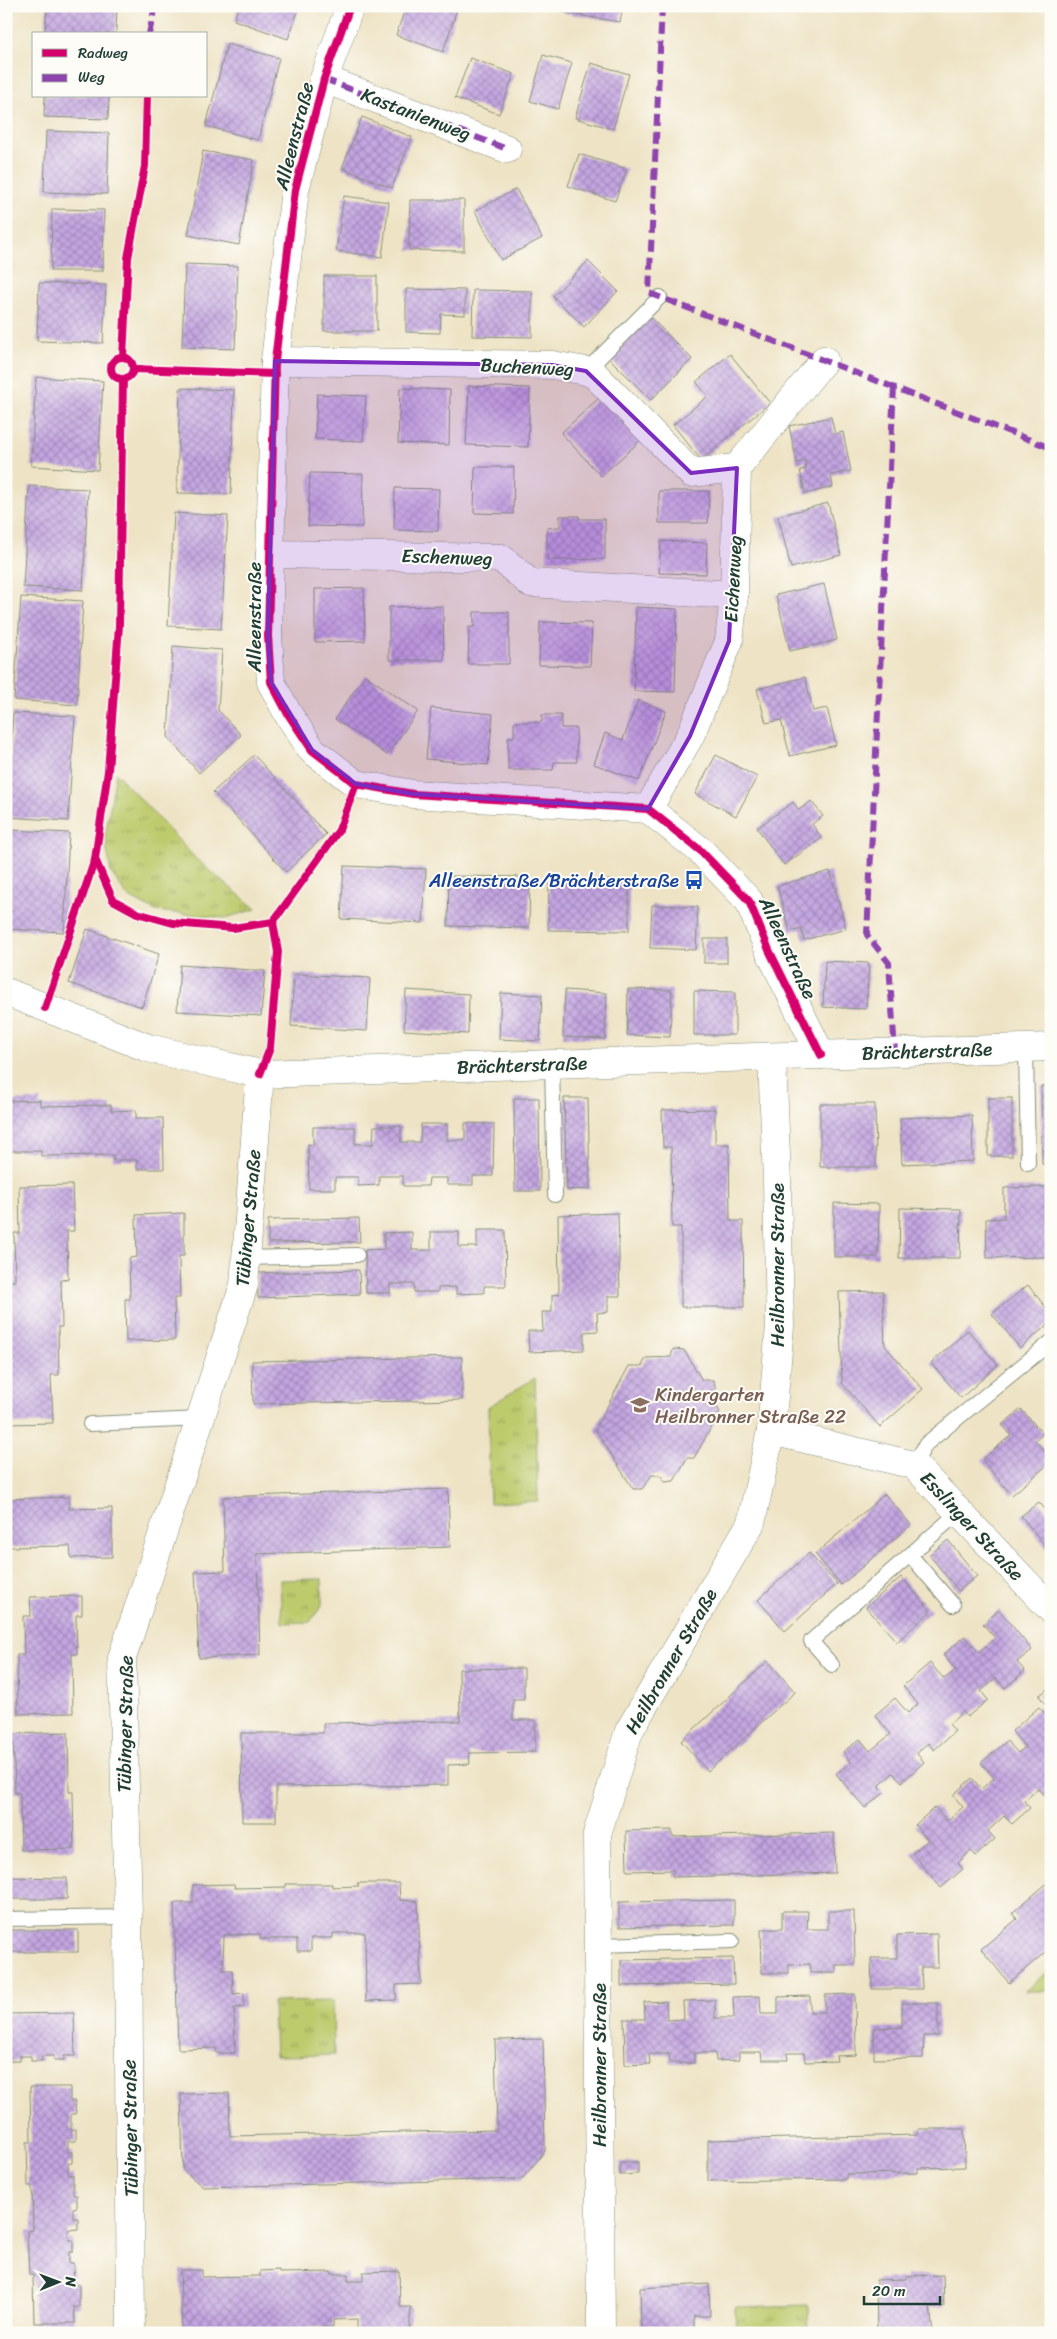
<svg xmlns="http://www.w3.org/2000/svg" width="1057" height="2339" font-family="Sriracha,sans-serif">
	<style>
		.grass { fill: url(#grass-tufts); stroke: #6e8450 }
		.building { fill: url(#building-cross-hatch) }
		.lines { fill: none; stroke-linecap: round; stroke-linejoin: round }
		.service-casing { stroke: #86907c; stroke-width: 16 }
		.minor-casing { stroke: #86907c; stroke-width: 29 }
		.service { stroke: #fff; stroke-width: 14 }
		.minor { stroke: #fff; stroke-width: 28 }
		.quiet { stroke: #8e44ad; stroke-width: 6; stroke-dasharray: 12 6; stroke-linecap: butt }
		.cycleway-casing { stroke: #fdfcf7; stroke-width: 11 }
		.cycleway { stroke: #d6006c; stroke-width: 8 }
		.marked { fill: #7b2cbf; fill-opacity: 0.2; stroke: #7b2cbf; stroke-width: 4; stroke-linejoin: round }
		.labels { text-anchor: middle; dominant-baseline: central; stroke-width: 4; stroke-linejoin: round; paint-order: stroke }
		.street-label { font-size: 19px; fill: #1f3d34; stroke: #fdfcf7 }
		.transit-label { font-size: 19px; fill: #164399; stroke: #fdfcf7; text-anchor: end }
		.education-label { font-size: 19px; fill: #785e54; stroke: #fdfcf7; text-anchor: start }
	</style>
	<defs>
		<pattern id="grass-tufts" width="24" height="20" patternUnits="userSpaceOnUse" patternTransform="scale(1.25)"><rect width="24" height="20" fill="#becb6d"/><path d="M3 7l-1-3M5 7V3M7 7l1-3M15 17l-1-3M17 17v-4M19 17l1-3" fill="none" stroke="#9aa65a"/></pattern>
		<pattern id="building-cross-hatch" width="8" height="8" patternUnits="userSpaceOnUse" patternTransform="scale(1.25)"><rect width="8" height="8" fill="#c4a5e1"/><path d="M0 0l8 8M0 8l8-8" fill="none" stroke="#9f88b7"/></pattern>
	</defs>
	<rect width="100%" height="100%" fill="#fdfcf7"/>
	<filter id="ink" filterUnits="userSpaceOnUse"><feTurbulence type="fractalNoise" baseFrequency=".02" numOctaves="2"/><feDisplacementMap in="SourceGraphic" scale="10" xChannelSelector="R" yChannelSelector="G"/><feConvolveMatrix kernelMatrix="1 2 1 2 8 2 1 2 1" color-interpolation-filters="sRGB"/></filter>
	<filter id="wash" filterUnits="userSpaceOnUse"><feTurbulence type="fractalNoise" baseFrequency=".0096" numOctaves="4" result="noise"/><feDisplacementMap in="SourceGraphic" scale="20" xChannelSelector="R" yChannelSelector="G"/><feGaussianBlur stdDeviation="1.12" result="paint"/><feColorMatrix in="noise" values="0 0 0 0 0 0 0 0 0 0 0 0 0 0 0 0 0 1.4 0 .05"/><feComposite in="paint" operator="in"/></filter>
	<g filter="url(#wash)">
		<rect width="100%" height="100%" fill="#eee3c5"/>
		<g class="grass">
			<polygon points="116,773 196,859 256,909 225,918 156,911 127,896 111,872 105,837"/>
			<polygon points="535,1378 538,1501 490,1503 488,1407"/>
			<polygon points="322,1579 322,1605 310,1622 282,1623 280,1580"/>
			<polygon points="1051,1969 1051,1991 1025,1991"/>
			<polygon points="333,2001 334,2055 275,2056 273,2002"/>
			<polygon points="808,2305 809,2333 736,2333 735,2307"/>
		</g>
		<g id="blocks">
			<g class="building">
				<polygon points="47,6 117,6 116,34 45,34"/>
				<polygon points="239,6 300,6 288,39 234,20"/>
				<polygon points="406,6 449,6 457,9 443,52 396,35"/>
				<polygon points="566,6 623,6 620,22 565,13"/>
				<polygon points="227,44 279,58 258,140 206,126"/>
				<polygon points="543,55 572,63 558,109 530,101"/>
				<polygon points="470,58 514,74 499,114 455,98"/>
				<polygon points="591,63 629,74 613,129 575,118"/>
				<polygon points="45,96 109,96 108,119 44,117"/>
				<polygon points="362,117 412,137 392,188 342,168"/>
				<polygon points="46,131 109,133 107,194 44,192"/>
				<polygon points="203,151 254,160 239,245 188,235"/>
				<polygon points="579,154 627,169 615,201 568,186"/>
				<polygon points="516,189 542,238 501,260 475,211"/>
				<polygon points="344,196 389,202 382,257 336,251"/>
				<polygon points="410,200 464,200 464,251 409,250"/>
				<polygon points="52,209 104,210 103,271 51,271"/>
				<polygon points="588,261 618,291 584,327 553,296"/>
				<polygon points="185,264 238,266 235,349 182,347"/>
				<rect x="324" y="276" width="53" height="55"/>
				<polygon points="39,283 106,285 103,343 37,341"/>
				<polygon points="406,289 465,290 465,315 441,314 440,333 406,332"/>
				<polygon points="473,290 532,291 532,337 472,336"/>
				<polygon points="650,317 692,359 651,400 609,358"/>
				<polygon points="730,354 770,403 701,460 673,425 708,396 696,382"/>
				<polygon points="36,377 103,381 98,470 31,466"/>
				<polygon points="469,386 530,388 528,447 466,445"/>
				<polygon points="180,388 234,390 231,494 177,493"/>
				<polygon points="400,388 450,390 449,445 398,443"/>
				<polygon points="317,394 366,396 363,441 315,439"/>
				<polygon points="600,397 640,441 601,476 561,433"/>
				<polygon points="831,417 835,434 843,432 851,471 831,475 833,487 805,494 800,470 806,469 805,461 797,463 789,426"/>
				<polygon points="475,467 514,467 513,514 474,513"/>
				<polygon points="310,473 363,474 362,527 308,526"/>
				<polygon points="29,486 88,489 83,590 23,587"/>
				<polygon points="395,488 439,489 438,531 394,530"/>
				<polygon points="659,491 709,491 708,523 659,523"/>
				<polygon points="828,503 841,555 791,568 778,516"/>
				<polygon points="174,513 228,516 221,629 168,626"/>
				<polygon points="560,516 579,516 579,519 605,519 605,559 547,560 547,528 560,527"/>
				<polygon points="661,541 707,543 706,574 659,573"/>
				<polygon points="824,584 837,640 790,651 776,595"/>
				<polygon points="364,588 365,641 315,642 315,589"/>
				<polygon points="21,597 83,601 77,705 14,700"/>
				<polygon points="443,606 444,660 389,660 389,607"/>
				<polygon points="636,607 677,609 675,692 634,691"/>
				<polygon points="474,612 509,612 509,664 468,664 469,627 474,627"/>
				<polygon points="540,622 592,623 590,666 539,665"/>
				<polygon points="173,646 222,650 218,710 241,735 199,773 168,737"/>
				<polygon points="365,675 418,711 387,755 335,719"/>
				<polygon points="805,677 813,711 827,708 836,745 790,756 781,720 766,723 757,689"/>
				<polygon points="638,700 666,711 639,781 594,764 605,733 623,740"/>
				<polygon points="431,708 493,714 488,765 426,759"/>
				<polygon points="13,713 75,716 68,821 7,817"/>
				<polygon points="542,715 561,715 561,728 576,728 577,762 554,762 553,770 508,770 508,737 514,737 514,722 542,722"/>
				<polygon points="254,755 326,834 286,872 213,792"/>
				<polygon points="716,755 757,777 736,816 695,794"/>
				<polygon points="811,801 823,816 812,824 822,838 784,865 757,828 793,802 799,810"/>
				<polygon points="11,830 69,833 64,932 6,929"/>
				<polygon points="344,866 426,869 423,923 341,919"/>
				<polygon points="830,871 846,929 804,940 801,929 790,932 777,886"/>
				<polygon points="449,876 530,877 529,928 448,926"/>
				<polygon points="549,880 629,880 629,931 548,930"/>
				<polygon points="652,905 698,907 696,950 650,948"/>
				<polygon points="87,929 159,954 142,1007 69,983"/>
				<rect x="704" y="939" width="23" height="24"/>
				<polygon points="825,961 869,963 866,1009 823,1007"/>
				<polygon points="180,965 265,971 261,1016 177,1011"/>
				<polygon points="294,974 370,978 367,1031 291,1026"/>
				<polygon points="628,989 672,990 670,1037 627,1035"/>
				<polygon points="406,990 469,994 468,1034 404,1030"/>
				<polygon points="565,990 607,993 605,1039 563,1037"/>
				<polygon points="694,991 735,992 735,1035 694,1035"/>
				<polygon points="501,993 542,995 540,1041 499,1039"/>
				<polygon points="1041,1086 1051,1086 1051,1164 1042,1164"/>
				<polygon points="514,1098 539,1098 540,1191 515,1191"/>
				<polygon points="564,1098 588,1098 590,1189 567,1190"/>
				<rect x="988" y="1098" width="24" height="58"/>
				<polygon points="40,1100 40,1106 111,1105 111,1111 136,1110 136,1118 163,1118 164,1169 137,1169 137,1160 113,1160 113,1155 41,1156 41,1151 6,1151 6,1101"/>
				<polygon points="820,1104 875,1104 876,1167 820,1167"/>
				<polygon points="715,1109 715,1144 729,1144 730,1221 743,1221 744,1307 681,1307 681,1227 672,1227 671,1147 663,1147 662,1110"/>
				<polygon points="972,1115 973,1161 902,1164 900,1118"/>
				<polygon points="465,1123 494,1124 493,1176 473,1176 473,1185 447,1185 447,1178 429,1178 428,1186 403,1186 403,1176 379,1176 379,1185 358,1186 358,1177 335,1177 335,1189 309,1189 308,1144 313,1145 313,1127 355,1127 355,1144 373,1144 374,1126 401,1126 401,1142 420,1142 421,1124 447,1124 447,1140 465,1140"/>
				<polygon points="72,1185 74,1231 67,1231 68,1279 61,1280 62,1327 58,1327 59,1375 51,1375 53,1423 6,1424 6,1329 9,1329 8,1281 15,1281 14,1233 20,1233 19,1186"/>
				<polygon points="1048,1187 1048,1257 987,1258 986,1219 1004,1218 1004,1188"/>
				<polygon points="834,1203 879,1204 878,1257 834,1257"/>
				<polygon points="900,1208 961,1209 960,1258 899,1258"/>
				<polygon points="184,1213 184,1256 179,1256 180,1298 174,1298 175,1340 126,1341 125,1299 130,1299 129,1258 137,1257 136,1215"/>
				<polygon points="618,1213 620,1296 608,1296 608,1312 597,1313 598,1331 584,1332 584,1350 529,1352 528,1331 543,1331 542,1312 552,1312 552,1295 559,1294 558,1215"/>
				<polygon points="359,1218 360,1242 268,1243 268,1220"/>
				<polygon points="477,1230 505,1230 506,1286 484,1286 484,1293 456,1294 456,1287 438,1288 438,1292 414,1292 414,1284 390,1284 390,1293 366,1293 365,1250 384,1249 384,1233 412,1232 412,1250 431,1250 431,1232 459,1232 459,1247 477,1247"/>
				<polygon points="359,1270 360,1294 258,1298 257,1273"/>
				<polygon points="1028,1285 1051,1314 1051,1322 1020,1348 992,1314"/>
				<polygon points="883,1291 885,1346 923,1389 880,1427 842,1383 839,1292"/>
				<polygon points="968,1330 998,1365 961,1398 931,1363"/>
				<polygon points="673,1349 684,1350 702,1380 713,1380 716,1389 711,1397 720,1412 694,1458 687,1458 674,1481 665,1482 660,1475 652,1475 642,1489 633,1489 595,1429 629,1366 642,1366 646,1358 671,1357"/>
				<polygon points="462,1357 462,1400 253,1404 252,1361"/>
				<polygon points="1021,1409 1043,1434 1035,1440 1051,1458 1051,1462 1012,1495 982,1460 1011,1435 1002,1425"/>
				<polygon points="448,1489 450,1547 257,1554 260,1655 199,1658 195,1572 225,1571 223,1497"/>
				<polygon points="885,1494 911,1525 841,1585 815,1554"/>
				<polygon points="69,1497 69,1509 112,1508 112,1557 71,1558 70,1546 6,1547 6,1499"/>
				<polygon points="1039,1502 1051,1516 1051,1553 1021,1516"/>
				<polygon points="948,1540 977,1576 959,1591 929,1555"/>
				<polygon points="809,1553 837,1584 785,1631 758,1600"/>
				<polygon points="901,1577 931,1611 897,1642 866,1607"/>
				<polygon points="82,1596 82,1615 76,1615 77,1654 72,1654 73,1713 18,1714 17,1655 24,1655 23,1616 31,1616 30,1597"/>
				<polygon points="999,1610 1032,1650 1017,1662 1025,1671 1005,1688 996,1678 988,1685 981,1691 988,1700 967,1717 963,1712 949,1724 955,1731 934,1750 928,1743 921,1749 917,1754 924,1762 902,1782 893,1773 878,1787 884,1793 865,1808 836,1774 851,1762 843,1752 860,1739 870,1751 891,1734 875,1715 895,1698 908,1713 918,1704 903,1686 930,1663 944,1679 956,1670 943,1655 965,1636 979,1652 995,1638 983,1624"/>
				<polygon points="768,1661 795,1692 708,1771 681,1741"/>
				<polygon points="524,1668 524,1700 513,1700 513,1720 535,1720 535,1752 469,1753 470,1764 448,1765 448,1785 276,1787 276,1822 242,1822 241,1733 323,1733 323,1723 460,1721 459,1669"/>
				<polygon points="1051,1686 1051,1711 1039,1696"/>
				<polygon points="1039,1707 1051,1720 1051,1795 1047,1799 1038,1789 1024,1801 1030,1808 1012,1824 1004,1816 988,1831 995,1839 976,1856 971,1851 963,1858 958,1863 963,1869 941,1888 912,1853 928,1840 915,1825 935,1807 947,1821 963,1807 953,1795 972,1778 981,1789 994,1778 981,1763 1007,1741 1018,1753 1025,1747 1012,1731"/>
				<polygon points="68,1732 69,1792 73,1792 74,1849 21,1850 20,1793 15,1793 13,1734"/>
				<polygon points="672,1830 672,1837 834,1833 835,1873 673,1877 673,1870 627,1871 626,1831"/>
				<polygon points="6,1877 67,1878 67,1899 6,1899"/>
				<polygon points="1051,1880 1051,1939 1046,1943 1050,1948 1009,1983 981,1949 1017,1919 1012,1913"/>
				<polygon points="357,1883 399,1883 400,1900 418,1901 421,1984 396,1985 396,2000 366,2001 365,1933 333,1933 333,1938 311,1938 311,1951 297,1951 297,1939 260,1939 260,1934 224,1935 223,1970 232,1970 233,1994 244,1993 244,2007 234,2008 235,2053 216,2053 216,2048 178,2049 174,1903 193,1903 193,1885 234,1884 235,1888 286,1887 286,1884 332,1884 332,1887 359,1886"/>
				<polygon points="734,1900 734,1925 619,1927 619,1902"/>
				<polygon points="782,1911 808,1911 807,1929 828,1929 828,1911 854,1911 855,1965 836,1965 836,1973 810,1973 810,1964 789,1965 789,1973 762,1973 761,1929 782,1929"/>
				<rect x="6" y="1930" width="72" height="22"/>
				<polygon points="937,1934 938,1967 921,1967 922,1989 872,1989 871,1958 897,1958 897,1935"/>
				<polygon points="733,1958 734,1984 621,1986 621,1960"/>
				<polygon points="855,1994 856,2055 836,2056 837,2061 805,2062 804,2053 787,2053 788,2060 762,2060 761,2052 739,2052 739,2060 716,2061 715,2053 694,2053 694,2063 670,2063 669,2054 649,2054 650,2064 625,2065 624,2019 645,2019 644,2002 666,2001 667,2020 684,2019 683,2001 715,2000 715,2018 734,2018 733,1997 760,1996 761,2014 778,2014 778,1997 810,1996 810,2012 825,2012 825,1995"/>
				<polygon points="902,2003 938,2003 938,2036 924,2036 923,2058 874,2059 874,2028 902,2027"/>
				<polygon points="74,2013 75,2056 64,2056 64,2060 54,2060 54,2056 42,2056 42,2061 31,2061 31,2056 20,2056 20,2061 10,2061 10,2056 6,2056 6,2014"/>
				<polygon points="543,2039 545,2151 522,2179 203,2187 183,2170 181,2094 229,2093 230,2136 497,2130 495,2040"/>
				<polygon points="30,2087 70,2087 70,2101 75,2101 76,2114 71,2114 71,2130 76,2129 76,2141 68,2141 68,2152 72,2152 72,2163 68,2164 68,2175 73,2175 73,2195 77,2195 77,2207 73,2208 73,2218 78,2218 78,2229 68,2230 69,2240 73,2240 73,2252 69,2252 69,2263 73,2263 74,2284 79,2284 79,2307 74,2307 75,2323 34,2323 33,2275 29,2275 27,2231 33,2230 32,2186 28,2186 27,2142 31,2142"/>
				<polygon points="918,2129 964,2129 965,2167 918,2168 918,2173 846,2174 846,2179 708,2181 708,2140 918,2135"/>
				<polygon points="620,2162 638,2162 638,2174 620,2175"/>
				<polygon points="180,2270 202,2270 202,2277 260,2276 260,2271 279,2270 279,2273 331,2272 332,2274 348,2274 348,2281 363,2281 363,2272 399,2271 400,2307 411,2307 409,2333 357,2333 357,2319 333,2320 333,2327 297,2328 297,2333 284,2333 284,2329 182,2333"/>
				<polygon points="943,2275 944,2307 930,2307 933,2333 877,2333 876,2280 906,2279 906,2276"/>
				<polygon points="709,2284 710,2316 694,2316 694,2333 641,2333 640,2288"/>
			</g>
		</g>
	</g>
	<g filter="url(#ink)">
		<use href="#blocks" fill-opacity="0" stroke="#86907c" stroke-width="1"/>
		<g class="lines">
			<g class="service-casing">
				<g id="service">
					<polyline points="586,371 660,297"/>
					<polyline points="1026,1048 1028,1163"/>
					<polyline points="552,1064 555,1195"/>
					<polyline points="246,1258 357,1255"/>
					<polyline points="90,1424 201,1419"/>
					<polyline points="914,1465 926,1444 1051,1342"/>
					<polyline points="910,1555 953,1605"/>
					<polyline points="832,1665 811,1641 959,1512"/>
					<polyline points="6,1919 128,1917"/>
					<polyline points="599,1945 732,1941"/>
				</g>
			</g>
			<g class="minor-casing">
				<g id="minor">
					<polyline points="350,6 324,79 295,190 275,361 268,636 271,682 288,714 312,750 356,784 413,794 648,809 701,851 749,901 769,950 821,1055"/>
					<polyline points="324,79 507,149"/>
					<polyline points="275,361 552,365 586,371 595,375 691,473 737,468"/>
					<polyline points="270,554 501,558 530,583 734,595"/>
					<polyline points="648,809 690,736 729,641 734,595 737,468 824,360"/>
					<polyline points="6,992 148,1048 260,1074 1051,1047"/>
					<polyline points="771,1431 914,1465 1051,1609"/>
					<polyline points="131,2333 128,1917 122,1658 244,1285 260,1074"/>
					<polyline points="601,2333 597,1834 629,1731 751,1523 771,1431 780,1326 777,1181 772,1057"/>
				</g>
			</g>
			<use href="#service" class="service"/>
			<use href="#minor" class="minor"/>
			<g class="quiet">
				<polyline points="662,6 649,293 1051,448"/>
				<polyline points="149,34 155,6"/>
				<polyline points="324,79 507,149"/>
				<polyline points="894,387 867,935 889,963 895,1052"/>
			</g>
			<g class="cycleway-casing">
				<g id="cycleway">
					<polyline points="350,6 324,79 295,190 275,361 268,636 271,682 288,714 312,750 356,784 413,794 648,809 701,851 749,901 769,950 821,1055"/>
					<circle cx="122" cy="368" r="11"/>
					<polyline points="123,357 128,258 145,166 147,96"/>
					<polyline points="133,369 275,374"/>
					<polyline points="123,379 119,626 108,771 95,859 113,900 137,913 173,923 233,928 273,922 278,952 270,1048 260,1074"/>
					<polyline points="273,922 339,830 356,784"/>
					<polyline points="45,1008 95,859"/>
				</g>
			</g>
			<use href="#cycleway" class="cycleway"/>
		</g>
	</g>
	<path class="marked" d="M 275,361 L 552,365 L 586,371 L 691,473 L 737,468 L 729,641 L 690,736 L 648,809 L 413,794 L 356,784 L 312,750 L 271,682 L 268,636 Z"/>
	<defs>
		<g id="bus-bare" transform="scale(1.5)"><path d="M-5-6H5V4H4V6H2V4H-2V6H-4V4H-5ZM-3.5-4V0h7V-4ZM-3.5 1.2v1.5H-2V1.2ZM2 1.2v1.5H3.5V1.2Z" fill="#1a4fb4" stroke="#fdfcf7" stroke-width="2.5" paint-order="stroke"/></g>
		<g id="school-bare" transform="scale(1.5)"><path d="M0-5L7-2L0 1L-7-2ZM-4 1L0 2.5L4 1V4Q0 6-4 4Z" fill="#8d6e63" stroke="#fdfcf7" stroke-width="2.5" paint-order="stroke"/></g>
	</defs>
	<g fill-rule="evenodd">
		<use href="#bus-bare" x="694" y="880"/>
		<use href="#school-bare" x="640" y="1405"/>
	</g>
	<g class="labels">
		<g class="street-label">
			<text transform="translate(416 114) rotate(21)">Kastanienweg</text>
			<text transform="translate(294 136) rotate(-76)">Alleenstraße</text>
			<text transform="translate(527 367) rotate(3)">Buchenweg</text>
			<text transform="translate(447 557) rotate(2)">Eschenweg</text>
			<text transform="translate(733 579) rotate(-87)">Eichenweg</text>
			<text transform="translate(254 617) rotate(-90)">Alleenstraße</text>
			<text transform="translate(788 948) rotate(65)">Alleenstraße</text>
			<text transform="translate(927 1051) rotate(-2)">Brächterstraße</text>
			<text transform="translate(522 1065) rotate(-2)">Brächterstraße</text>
			<text transform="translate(248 1218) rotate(-85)">Tübinger Straße</text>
			<text transform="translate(777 1265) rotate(-90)">Heilbronner Straße</text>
			<text transform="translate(972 1526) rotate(47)">Esslinger Straße</text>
			<text transform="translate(671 1661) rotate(-60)">Heilbronner Straße</text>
			<text transform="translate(125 1724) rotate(-89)">Tübinger Straße</text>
			<text transform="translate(599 2065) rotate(-90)">Heilbronner Straße</text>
			<text transform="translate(130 2128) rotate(-91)">Tübinger Straße</text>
		</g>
		<g class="transit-label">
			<text x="679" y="880">Alleenstraße/Brächterstraße</text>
		</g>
		<g class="education-label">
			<text x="655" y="1394">Kindergarten<tspan x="655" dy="22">Heilbronner Straße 22</tspan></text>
		</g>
	</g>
	<rect width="1057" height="2339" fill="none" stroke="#fdfcf7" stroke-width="25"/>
	<rect x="32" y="32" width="175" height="65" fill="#fdfcf7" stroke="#a4b0a9"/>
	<rect x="42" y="49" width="25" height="8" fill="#d6006c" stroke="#a4b0a9"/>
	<text x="78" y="58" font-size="15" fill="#1f3d34">Radweg</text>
	<rect x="42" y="74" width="25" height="8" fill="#8e44ad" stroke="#a4b0a9"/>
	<text x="78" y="82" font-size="15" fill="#1f3d34">Weg</text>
	<g transform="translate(58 2282) rotate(89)" stroke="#fdfcf7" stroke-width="4" paint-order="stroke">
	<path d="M0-4L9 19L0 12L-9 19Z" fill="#1f3d34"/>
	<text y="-8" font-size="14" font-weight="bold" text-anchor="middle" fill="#1f3d34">N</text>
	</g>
	<path d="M864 2296v8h76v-8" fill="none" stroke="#1f3d34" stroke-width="2.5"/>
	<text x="872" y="2296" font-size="15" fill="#1f3d34" stroke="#fdfcf7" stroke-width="4" paint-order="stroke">20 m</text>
</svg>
